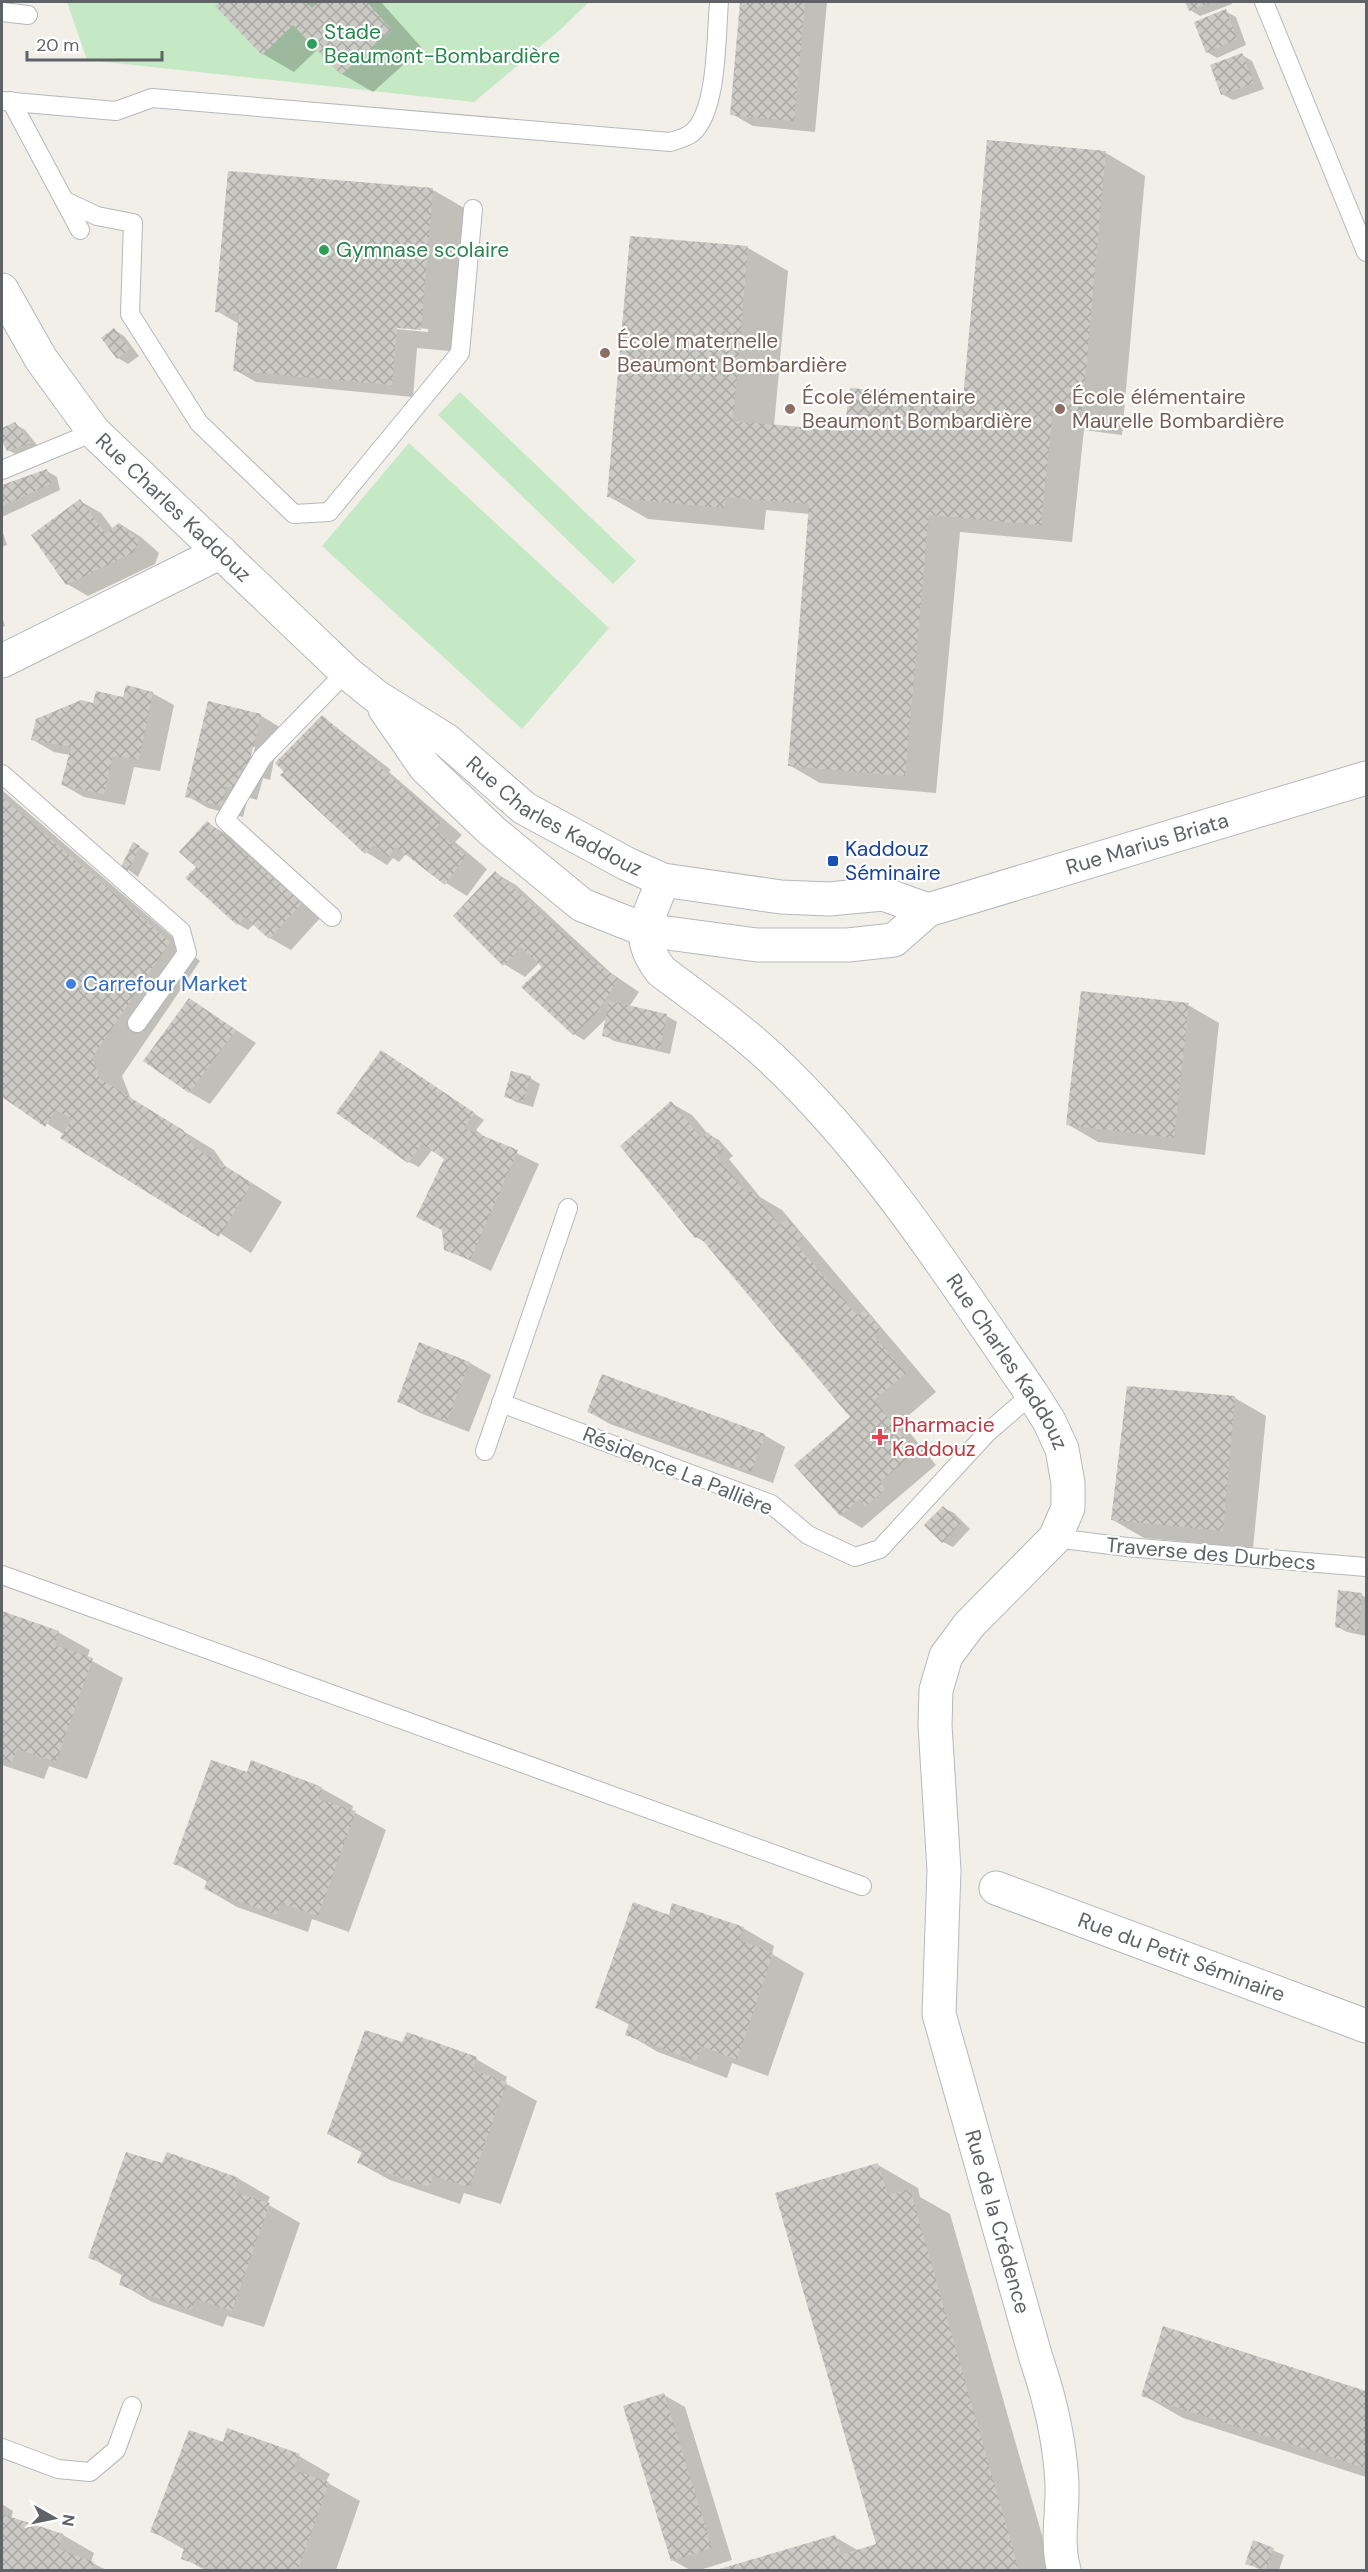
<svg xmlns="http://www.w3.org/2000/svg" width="1368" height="2572" font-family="'DM Sans',sans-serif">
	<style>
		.green { fill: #c5e8c5 }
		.shadow { fill: #0003; fill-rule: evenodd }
		.building { fill: url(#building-cross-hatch) }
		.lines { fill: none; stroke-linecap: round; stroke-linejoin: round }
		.service-casing { stroke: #b5b8bc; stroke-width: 20 }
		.minor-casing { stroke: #b5b8bc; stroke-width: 35 }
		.tertiary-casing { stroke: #b5b8bc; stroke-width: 35 }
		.service { stroke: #fff; stroke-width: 18 }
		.minor { stroke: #fff; stroke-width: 33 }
		.tertiary { stroke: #fff; stroke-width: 33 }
		.leisure-dot { fill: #2e9e5b; stroke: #fff; stroke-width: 2 }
		.education-dot { fill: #8d6e63; stroke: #fff; stroke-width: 2 }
		.transit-dot { fill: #1a4fb4; stroke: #fff; stroke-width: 2 }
		.shop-dot { fill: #3f7fe0; stroke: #fff; stroke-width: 2 }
		.health-dot { fill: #e0444e; stroke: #fff; stroke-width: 2 }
		.labels { text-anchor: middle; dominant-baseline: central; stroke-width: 4.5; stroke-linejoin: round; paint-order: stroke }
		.leisure-label { font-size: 21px; fill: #27864d; stroke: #fff; text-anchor: start }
		.education-label { font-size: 21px; fill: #785e54; stroke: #fff; text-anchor: start }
		.street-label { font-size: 21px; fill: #5f6368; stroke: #fff }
		.transit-label { font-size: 21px; fill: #164399; stroke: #fff; text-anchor: start }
		.shop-label { font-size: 21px; fill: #366cbe; stroke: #fff; text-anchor: start }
		.health-label { font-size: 21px; fill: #be3a42; stroke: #fff; text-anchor: start }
	</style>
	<defs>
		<pattern id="building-cross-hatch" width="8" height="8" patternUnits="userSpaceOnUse" patternTransform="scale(1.5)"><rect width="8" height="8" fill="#cccac5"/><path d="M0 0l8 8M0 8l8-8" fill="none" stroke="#a9a8a4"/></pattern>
	</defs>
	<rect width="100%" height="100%" fill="#f1efe8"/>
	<g class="green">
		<polygon points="57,2 589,2 561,29 474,102 87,60 67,2"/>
		<polygon points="460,392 636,561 613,584 438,415"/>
		<polygon points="409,443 609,628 522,729 322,546"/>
	</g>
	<g class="shadow">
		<polygon points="222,2 317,2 319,4 321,2 381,2 422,48 373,92 342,74 318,49 294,72 263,54 217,6"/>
		<polygon points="742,2 827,2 815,132 753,126 732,114"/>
		<polygon points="1187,2 1231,2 1232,4 1200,16 1190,10"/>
		<polygon points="1225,11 1236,17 1246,45 1217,58 1207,52"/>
		<polygon points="1242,55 1252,61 1264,89 1233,100 1222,94"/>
		<polygon points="1106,153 1145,176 1122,435 1084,430 1072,542 960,532 936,793 820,783 789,765 810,514 766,510 764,530 648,519 608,496 632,238 748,248 788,271 774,426 846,434 973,402"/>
		<path d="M 433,190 L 473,213 L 460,352 L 417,348 L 413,397 L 256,382 L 235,370 L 239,324 L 217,311 ZM 393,326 L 428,329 L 428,332 L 396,329 Z"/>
		<polygon points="114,330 124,336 139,356 128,364 118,358"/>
		<polygon points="15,424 25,430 40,449 19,456 8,450 4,444 2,445 2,428 3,430"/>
		<polygon points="47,471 57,477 60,490 2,517 2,486"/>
		<polygon points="80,501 101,513 113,529 120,524 141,537 159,553 155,564 88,596 67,584"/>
		<polygon points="2,530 7,545 2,547"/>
		<polygon points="2,616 5,626 2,627"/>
		<polygon points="152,693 174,705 160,771 134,767 125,805 84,797 63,785 70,755 54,752 33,740 123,698"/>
		<path d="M 260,715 L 281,728 L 268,756 L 274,760 L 270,780 L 263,778 L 257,800 L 248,797 L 243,817 L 208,808 L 187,796 ZM 252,747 L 255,747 L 248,776 L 245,776 Z"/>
		<polygon points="322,716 391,770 389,772 462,835 455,842 487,869 467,896 446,883 407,853 399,862 393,858 387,865 366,852"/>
		<polygon points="2,790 200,961 122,1076 131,1099 214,1150 225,1166 282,1202 251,1253 2,1095"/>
		<polygon points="207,823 228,835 322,916 291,950 270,938 254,924 248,930 238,924 187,878 198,867"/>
		<polygon points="134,844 149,853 138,877 123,866"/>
		<polygon points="495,873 516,885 611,973 639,992 629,1007 667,1016 677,1022 670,1054 614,1041 604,1035 607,1018 584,1040 574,1034 544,967 540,962 525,977 504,964"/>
		<polygon points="1188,1005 1219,1023 1205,1155 1098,1142 1067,1124"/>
		<polygon points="215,1016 256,1043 210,1104 189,1092"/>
		<polygon points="381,1052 484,1120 476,1130 486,1138 539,1164 491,1271 446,1249 446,1159 433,1149 419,1167 409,1162"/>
		<polygon points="530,1078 540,1084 533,1107 516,1102 506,1096"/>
		<polygon points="671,1103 692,1115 708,1134 719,1140 733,1156 729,1159 760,1197 782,1210 936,1392 901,1422 936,1465 862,1528 840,1515 852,1417 708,1244 696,1237"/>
		<polygon points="420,1344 470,1363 491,1375 469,1432 420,1413 399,1401"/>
		<polygon points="1129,1388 1235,1398 1266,1416 1253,1548 1144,1538 1113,1520"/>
		<polygon points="589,1412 764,1435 785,1447 773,1483 610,1424"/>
		<polygon points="944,1508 954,1513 970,1529 953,1547 943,1542"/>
		<polygon points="1361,1594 1366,1598 1366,1636 1347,1632 1336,1626"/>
		<polygon points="2,1612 58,1632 90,1650 87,1658 123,1678 87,1779 49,1766 44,1779 2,1765"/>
		<polygon points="247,1774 321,1788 353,1806 352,1811 386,1830 349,1932 312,1919 308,1932 237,1907 206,1889 208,1882 175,1863"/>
		<polygon points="670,1916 743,1928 774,1946 772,1954 804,1973 768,2076 732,2063 727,2078 658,2052 627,2034 630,2025 596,2007"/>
		<polygon points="403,2044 476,2059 507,2077 505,2083 537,2101 501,2204 464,2193 460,2204 390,2180 359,2163 363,2153 328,2134"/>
		<polygon points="168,2154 239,2179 270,2197 267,2204 300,2223 264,2327 227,2316 223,2327 152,2302 121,2284 123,2276 90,2257 162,2165"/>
		<polygon points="878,2165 918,2188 920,2197 950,2214 1052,2570 719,2570 835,2537 859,2551 878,2545"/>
		<polygon points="1164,2328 1366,2393 1366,2477 1183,2418 1143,2395"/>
		<polygon points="664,2395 685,2407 732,2560 700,2570 690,2570 672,2560"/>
		<polygon points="224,2444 299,2456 330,2474 326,2482 360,2501 336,2570 205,2570 183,2558 185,2550 152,2531"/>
		<polygon points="2,2504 13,2511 11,2519 63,2535 94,2553 91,2562 106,2570 2,2570"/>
		<polygon points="1254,2542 1284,2555 1279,2570 1261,2570 1247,2563"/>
	</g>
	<g class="building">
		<polygon points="220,2 305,2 312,8 319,2 367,2 392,30 341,75 293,25 262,55 215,6"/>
		<polygon points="740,2 805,2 794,121 730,115"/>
		<polygon points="1185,2 1214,2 1189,11"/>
		<polygon points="1226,9 1237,39 1206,53 1194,22"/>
		<polygon points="1242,53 1254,83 1221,95 1210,65"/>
		<polygon points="987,140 1106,151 1082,413 1053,409 1041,525 929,515 905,776 788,766 809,504 726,497 725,508 607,497 630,236 748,246 733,421 844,431 850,388 963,398"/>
		<polygon points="228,171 433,188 421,330 397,328 392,385 233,371 239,314 215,312"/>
		<polygon points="114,328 130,349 117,359 101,338"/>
		<polygon points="15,422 31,443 7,451 2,441 2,428"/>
		<polygon points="47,469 51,484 2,506 2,485"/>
		<polygon points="80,499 105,533 119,523 139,540 134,552 66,585 31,535"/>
		<polygon points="126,685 153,692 139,760 113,756 104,794 61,785 71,747 31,740 36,719 81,700 93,703 96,691 123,697"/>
		<polygon points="208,701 261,714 248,769 242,767 236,788 226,786 222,806 185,797"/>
		<polygon points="322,715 442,822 435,829 466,856 445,885 396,847 388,858 374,845 365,854 280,775 284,772 275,763"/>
		<polygon points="2,797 170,942 92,1058 100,1079 183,1130 194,1147 252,1183 219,1237 60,1138 72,1119 56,1110 45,1127 2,1097"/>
		<polygon points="207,821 302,903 269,939 245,917 237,925 185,878 196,867 179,852"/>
		<polygon points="133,842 140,846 127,873 121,867"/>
		<polygon points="495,871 590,959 619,979 594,1016 573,1035 521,987 542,967 521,947 503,966 453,916"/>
		<polygon points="1081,991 1189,1003 1174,1138 1066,1125"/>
		<polygon points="189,998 236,1030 189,1093 143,1061"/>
		<polygon points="609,1001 667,1014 660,1049 602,1036"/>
		<polygon points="381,1050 475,1113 464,1128 518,1150 470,1260 444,1250 442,1230 416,1217 444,1159 422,1144 408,1163 336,1113"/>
		<polygon points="511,1071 531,1076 523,1102 504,1097"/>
		<polygon points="671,1101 701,1138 708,1132 724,1150 716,1156 747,1193 751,1190 780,1225 787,1219 793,1225 803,1238 796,1244 857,1315 864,1310 870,1316 881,1330 874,1336 906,1373 874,1400 916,1452 880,1482 885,1489 865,1507 860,1499 840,1516 794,1465 850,1417 699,1236 695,1238 620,1146"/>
		<polygon points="419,1342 470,1362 447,1421 397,1402"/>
		<polygon points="602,1374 765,1434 751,1472 587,1412"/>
		<polygon points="1127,1386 1235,1396 1223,1531 1111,1520"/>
		<polygon points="943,1506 961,1523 942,1543 924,1525"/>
		<polygon points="1338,1590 1362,1593 1359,1631 1335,1627"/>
		<polygon points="2,1611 59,1631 55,1645 93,1658 56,1762 17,1749 12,1763 2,1759"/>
		<polygon points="211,1760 247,1772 251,1760 322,1787 319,1799 356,1811 318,1916 281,1903 277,1915 204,1889 209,1876 173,1864"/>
		<polygon points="633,1902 669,1915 672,1903 744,1927 740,1940 773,1953 737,2060 701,2046 696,2061 625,2035 630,2020 595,2008"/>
		<polygon points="365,2030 402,2042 407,2032 477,2057 473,2070 507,2082 469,2187 433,2176 429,2187 357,2163 363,2149 327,2134"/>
		<polygon points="126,2152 162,2163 167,2152 239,2178 234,2192 270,2203 232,2311 196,2299 191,2310 119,2285 123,2271 88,2258"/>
		<polygon points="878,2163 888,2195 910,2189 1019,2570 716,2570 835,2535 841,2555 876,2544 775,2193"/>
		<polygon points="1163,2326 1366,2391 1366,2468 1141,2396"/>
		<polygon points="664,2393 712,2548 671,2561 623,2406"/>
		<polygon points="227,2428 300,2454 293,2470 329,2482 298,2570 213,2570 181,2559 185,2544 150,2532 189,2430 223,2442"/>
		<polygon points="2,2514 63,2534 58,2549 94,2562 91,2570 2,2570"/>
		<polygon points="1253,2540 1274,2548 1266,2570 1245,2564"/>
	</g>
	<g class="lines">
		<g class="service-casing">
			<g id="service">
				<polyline points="1264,2 1366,252"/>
				<polyline points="2,12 28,15"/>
				<path d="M 2,101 L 116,111 L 152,98 L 670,142 C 677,140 687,137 692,133 C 718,111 716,35 719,2"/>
				<polyline points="11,101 80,230"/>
				<polyline points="65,201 97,216 133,223 130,314 199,423 294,514 329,512 460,353 473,209"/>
				<polyline points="2,470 94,432"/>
				<polyline points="2,774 181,931 187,953 137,1023"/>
				<polyline points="332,917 225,820 262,758 346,672"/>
				<polyline points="501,1403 771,1504 808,1535 855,1557 880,1549 987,1433 1032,1394"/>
				<polyline points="485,1451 568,1208"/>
				<polyline points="1055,1538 1127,1547 1366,1567"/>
				<polyline points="2,1575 862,1886"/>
				<polyline points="2,2448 58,2469 90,2472 116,2450 132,2406"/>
			</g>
		</g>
		<g class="minor-casing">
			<g id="minor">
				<path id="s1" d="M 663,880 C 649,919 633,935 661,971 C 698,999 738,1027 772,1059 C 875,1156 952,1278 1032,1394 L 1049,1421 L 1062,1449 L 1068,1483 L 1068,1508 L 1055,1538 L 969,1625 L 946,1656 L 936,1690 L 935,1725 L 944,1870 L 939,2014 L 1036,2358 C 1050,2399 1060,2439 1062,2484 C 1063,2513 1056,2542 1064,2570"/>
				<path id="s2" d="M 996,1888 L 1366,2026"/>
			</g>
		</g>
		<g class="tertiary-casing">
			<g id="tertiary">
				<path id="s3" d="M 2,290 L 41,359 L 94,432 L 346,672 L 377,697 L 446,740 L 524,808 L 627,864 L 663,880 L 781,897 L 829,899 L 883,894 L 928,910"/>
				<polyline points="2,661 221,552"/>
				<path id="s4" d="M 385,709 L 425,767 L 492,831 L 582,905 L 645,930 L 757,945 L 848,945 L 894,940 L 928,910 L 1366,778"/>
			</g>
		</g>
		<use href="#service" class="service"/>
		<use href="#minor" class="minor"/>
		<use href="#tertiary" class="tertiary"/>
	</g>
	<g class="leisure-dot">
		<circle cx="312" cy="44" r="6"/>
		<circle cx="324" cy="250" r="6"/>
	</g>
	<g class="education-dot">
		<circle cx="605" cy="353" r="6"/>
		<circle cx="790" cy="409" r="6"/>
		<circle cx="1060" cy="409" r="6"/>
	</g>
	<rect class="transit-dot" x="827" y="855" width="12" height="12" rx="3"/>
	<circle class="shop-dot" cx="71" cy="984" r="6"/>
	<path class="health-dot" d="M877 1428h6v6h6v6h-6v6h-6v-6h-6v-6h6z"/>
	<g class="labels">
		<g class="leisure-label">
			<text x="324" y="32">Stade<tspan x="324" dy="24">Beaumont-Bombardière</tspan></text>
			<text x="336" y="250">Gymnase scolaire</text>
		</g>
		<g class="education-label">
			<text x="617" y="341">École maternelle<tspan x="617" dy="24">Beaumont Bombardière</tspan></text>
			<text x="802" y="397">École élémentaire<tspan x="802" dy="24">Beaumont Bombardière</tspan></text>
			<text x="1072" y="397">École élémentaire<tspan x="1072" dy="24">Maurelle Bombardière</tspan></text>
		</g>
		<g class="street-label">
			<text stroke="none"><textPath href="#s3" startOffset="279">Rue Charles Kaddouz</textPath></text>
			<text stroke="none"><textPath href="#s3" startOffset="772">Rue Charles Kaddouz</textPath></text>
			<text stroke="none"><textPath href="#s4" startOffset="872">Rue Marius Briata</textPath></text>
			<text stroke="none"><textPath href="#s1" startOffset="624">Rue Charles Kaddouz</textPath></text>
			<text transform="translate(678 1471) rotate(22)">Résidence La Pallière</text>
			<text transform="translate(1211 1554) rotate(5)">Traverse des Durbecs</text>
			<text stroke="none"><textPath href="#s2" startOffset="198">Rue du Petit Séminaire</textPath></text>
			<text stroke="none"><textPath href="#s1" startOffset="1556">Rue de la Crédence</textPath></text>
		</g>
		<g class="transit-label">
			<text x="845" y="849">Kaddouz<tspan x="845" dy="24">Séminaire</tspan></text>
		</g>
		<g class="shop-label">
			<text x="83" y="984">Carrefour Market</text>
		</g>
		<g class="health-label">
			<text x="892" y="1425">Pharmacie<tspan x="892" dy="24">Kaddouz</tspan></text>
		</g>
	</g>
	<rect width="1368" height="2572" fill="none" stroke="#5f6368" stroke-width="6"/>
	<g transform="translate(54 2518) rotate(99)" stroke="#ffffff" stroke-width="4.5" paint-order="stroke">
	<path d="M0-4.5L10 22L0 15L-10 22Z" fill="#5f6368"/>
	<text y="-9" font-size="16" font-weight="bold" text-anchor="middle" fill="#5f6368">N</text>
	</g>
	<path d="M27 51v9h135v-9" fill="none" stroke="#5f6368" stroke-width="3"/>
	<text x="36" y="51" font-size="18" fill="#5f6368" stroke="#ffffff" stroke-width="4.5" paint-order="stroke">20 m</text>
</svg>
